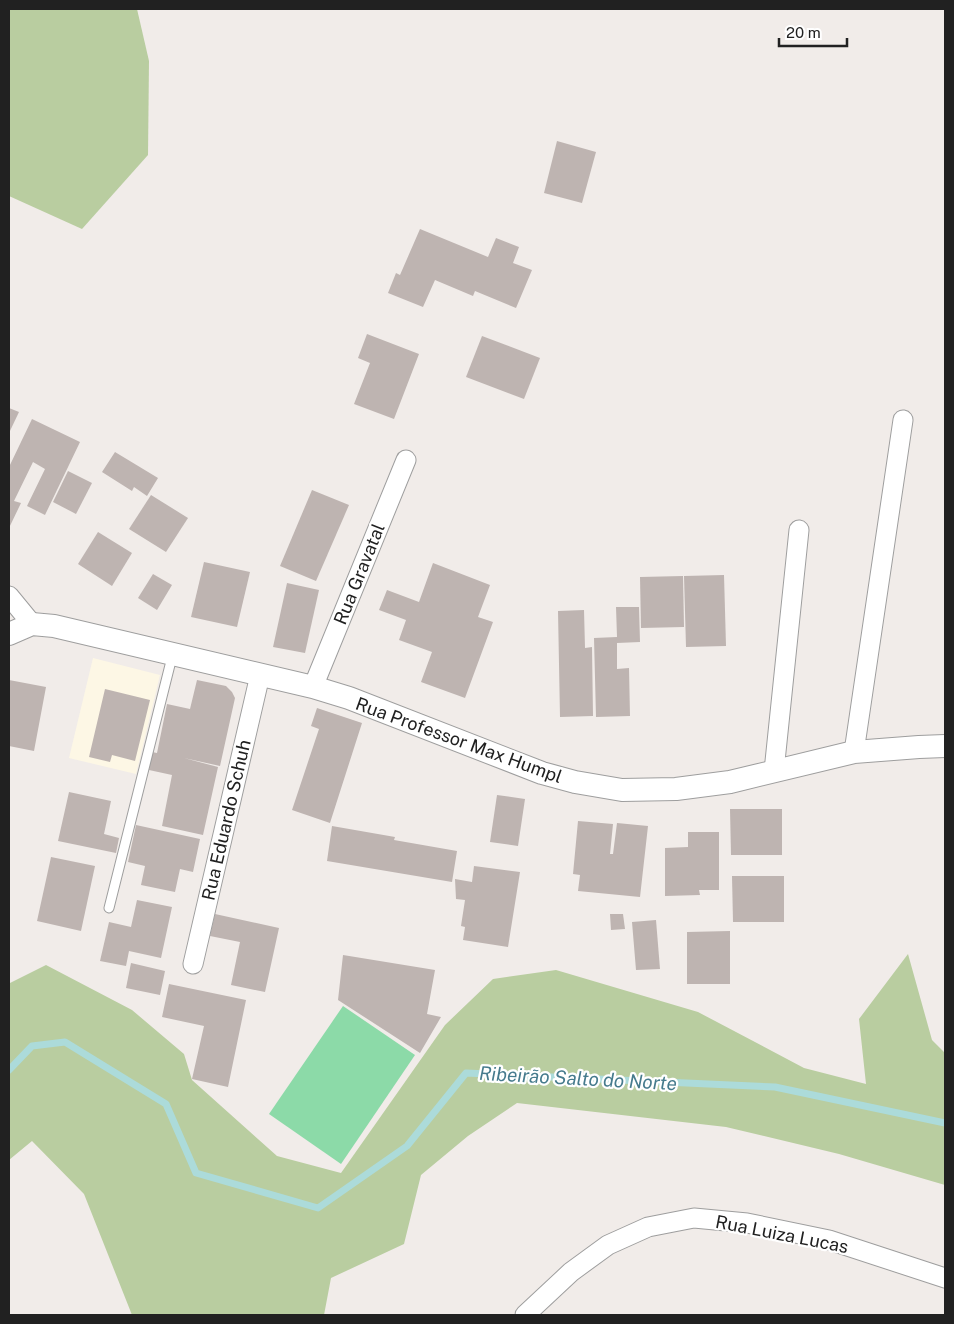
<svg xmlns="http://www.w3.org/2000/svg" width="954" height="1324" font-family="'Public Sans',sans-serif">
	<style>
		.education { fill: #fdf7e5 }
		.forest { fill: #b9cda0 }
		.pitch { fill: #8cdaa8 }
		.lines { fill: none; stroke-linecap: round; stroke-linejoin: round }
		.stream { stroke: #acdbda; stroke-width: 7 }
		.building { fill: #beb4b1 }
		.service-casing { stroke: #9e9e9e; stroke-width: 11 }
		.minor-casing { stroke: #9e9e9e; stroke-width: 21 }
		.tertiary-casing { stroke: #9e9e9e; stroke-width: 24 }
		.service { stroke: #fff; stroke-width: 9 }
		.minor { stroke: #fff; stroke-width: 19 }
		.tertiary { stroke: #fff; stroke-width: 22 }
		.labels { text-anchor: middle; dominant-baseline: central; stroke-width: 4.5; stroke-linejoin: round; paint-order: stroke }
		.street-label { font-size: 18px; fill: #212121; stroke: #fff }
		.water-label { font-size: 19px; font-style: italic; fill: #467b8d; stroke: #fff }
	</style>
	<rect width="100%" height="100%" fill="#f1ece9"/>
	<polygon class="education" points="93,658 160,675 136,774 69,758"/>
	<g class="forest">
		<polygon points="9,9 137,9 149,61 148,155 82,229 9,196"/>
		<polygon points="908,954 932,1040 945,1053 945,1185 839,1154 726,1127 517,1103 468,1136 421,1175 404,1244 331,1278 324,1315 132,1315 84,1194 32,1141 9,1160 9,982 10,983 46,965 132,1010 184,1054 192,1080 277,1156 341,1173 445,1025 493,979 556,970 698,1012 804,1068 866,1084 859,1019"/>
	</g>
	<polygon class="pitch" points="343,1006 415,1055 341,1164 269,1114"/>
	<g class="lines">
		<polyline class="stream" points="9,1070 32,1046 65,1042 166,1104 196,1173 318,1208 407,1146 466,1073 775,1087 945,1123"/>
	</g>
	<g class="building">
		<polygon points="557,141 596,152 582,203 544,193"/>
		<polygon points="420,229 488,257 496,238 519,247 513,263 532,270 516,308 475,291 473,296 435,280 423,307 388,293 396,273 400,275"/>
		<polygon points="367,334 419,354 394,419 354,404 370,363 358,358"/>
		<polygon points="482,336 540,358 524,399 466,377"/>
		<polygon points="9,408 19,412 9,433"/>
		<polygon points="32,419 80,442 45,515 27,506 45,469 33,462 14,501 21,503 9,528 9,467"/>
		<polygon points="115,452 158,478 147,496 134,487 132,491 102,472"/>
		<polygon points="68,471 92,483 76,514 53,502"/>
		<polygon points="312,490 349,505 316,581 280,566"/>
		<polygon points="151,495 188,518 166,552 129,529"/>
		<polygon points="98,532 132,553 112,586 78,564"/>
		<polygon points="204,562 250,572 237,627 191,617"/>
		<polygon points="433,563 490,585 478,617 493,622 465,698 421,682 432,652 399,640 406,620 379,610 387,590 419,602"/>
		<polygon points="153,574 172,585 157,610 138,598"/>
		<polygon points="724,575 726,646 686,647 684,576"/>
		<polygon points="683,576 684,627 641,628 640,577"/>
		<polygon points="287,583 319,590 305,653 273,647"/>
		<polygon points="616,607 639,607 640,642 617,643 617,669 629,668 630,716 596,717 594,638 617,637"/>
		<polygon points="584,610 585,648 592,647 593,716 560,717 558,611"/>
		<polygon points="9,680 46,687 34,751 9,746"/>
		<polygon points="197,680 226,686 232,692 235,698 220,766 184,758 218,767 203,835 162,826 172,775 149,770 152,752 157,753 167,704 190,709"/>
		<polygon points="105,689 150,700 135,761 112,755 110,762 89,757"/>
		<polygon points="317,708 362,723 330,823 292,810 319,729 311,726"/>
		<polygon points="69,792 111,801 104,834 119,838 116,853 58,841"/>
		<polygon points="497,795 525,799 518,846 490,842"/>
		<polygon points="730,809 782,809 782,855 731,855"/>
		<polygon points="578,821 613,824 610,854 613,854 617,823 648,826 640,897 578,891 580,875 573,874"/>
		<polygon points="136,825 200,839 193,872 180,869 175,892 141,885 145,866 128,862"/>
		<polygon points="332,826 395,837 394,840 457,851 452,882 327,861"/>
		<polygon points="688,832 719,832 719,890 699,890 700,895 665,896 665,848 688,847"/>
		<polygon points="51,857 95,866 81,931 37,921"/>
		<polygon points="474,866 520,872 508,947 463,940 465,927 461,926 465,900 456,899 455,879 472,882"/>
		<polygon points="732,876 784,876 784,922 733,922"/>
		<polygon points="137,900 172,907 161,958 129,951 126,966 100,961 109,922 131,927"/>
		<polygon points="215,914 279,928 265,992 231,985 240,942 210,936"/>
		<polygon points="610,914 623,914 625,929 611,930"/>
		<polygon points="656,920 660,969 636,970 632,922"/>
		<polygon points="730,931 730,984 687,984 687,932"/>
		<polygon points="343,955 435,970 427,1014 441,1017 420,1053 338,1000"/>
		<polygon points="131,963 165,971 160,995 126,988"/>
		<polygon points="169,984 246,1000 228,1087 192,1079 204,1026 162,1017"/>
	</g>
	<g class="lines">
		<g class="service-casing">
			<polyline id="service" points="109,908 173,653"/>
		</g>
		<g class="minor-casing">
			<g id="minor">
				<polyline points="9,596 32,624"/>
				<polyline points="313,687 406,460"/>
				<polyline points="854,752 903,420"/>
				<polyline points="774,771 799,530"/>
				<polyline points="193,964 260,675"/>
				<polyline points="525,1315 571,1272 608,1245 648,1227 694,1218 747,1223 829,1240 945,1278"/>
			</g>
		</g>
		<g class="tertiary-casing">
			<polyline id="tertiary" points="9,634 32,624 54,626 313,687 349,698 542,773 575,782 622,790 676,789 730,782 854,752 919,747 945,746"/>
		</g>
		<use href="#service" class="service"/>
		<use href="#minor" class="minor"/>
		<use href="#tertiary" class="tertiary"/>
	</g>
	<g class="labels">
		<g class="street-label">
			<text transform="translate(359 574) rotate(-68)">Rua Gravatal</text>
			<text transform="translate(459 740) rotate(20)">Rua Professor Max Humpl</text>
			<text transform="translate(226 820) rotate(-77)">Rua Eduardo Schuh</text>
			<text transform="translate(782 1234) rotate(11)">Rua Luiza Lucas</text>
		</g>
		<g class="water-label">
			<text transform="translate(578 1078) rotate(3)">Ribeirão Salto do Norte</text>
		</g>
	</g>
	<rect width="954" height="1324" fill="none" stroke="#212121" stroke-width="20"/>
	<path d="M779 38v8h68v-8" fill="none" stroke="#212121" stroke-width="2.5"/>
	<text x="786" y="38" font-size="15" fill="#212121" stroke="#ffffff" stroke-width="4" paint-order="stroke">20 m</text>
</svg>
